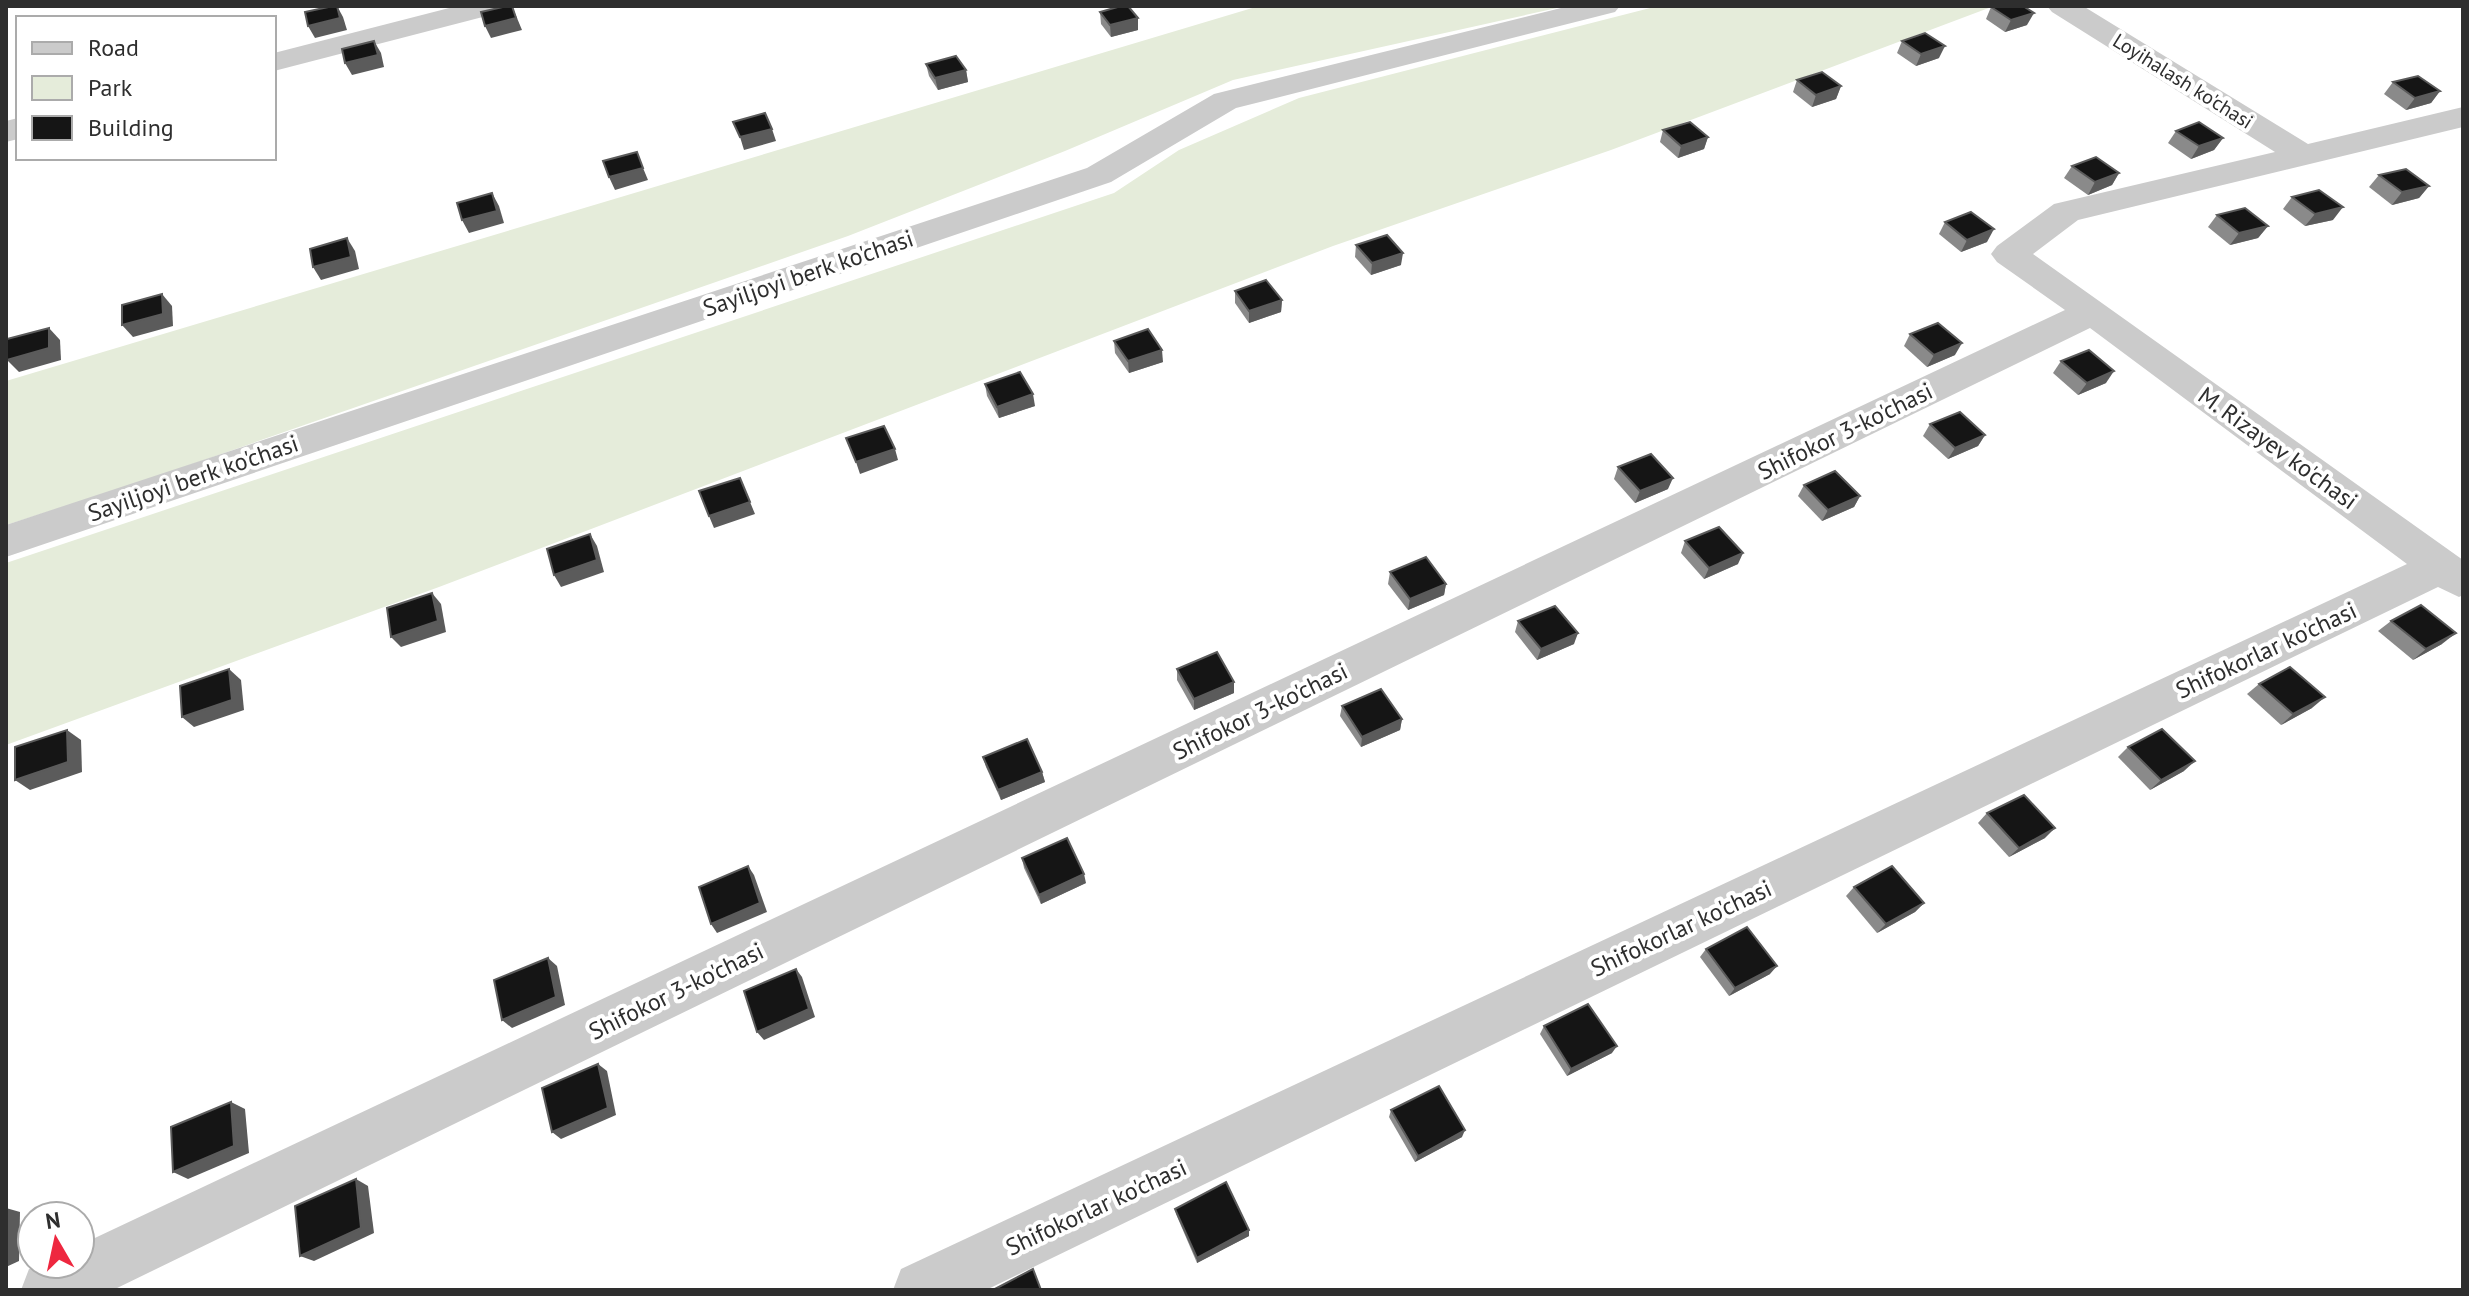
<svg xmlns="http://www.w3.org/2000/svg" width="2469" height="1296" font-family="'PT Sans',sans-serif">
	<style>
		.green { fill: #e5ecda }
		.lines { fill: none; stroke-linecap: round; stroke-linejoin: round }
		.street { fill: #cbcbcb; fill-rule: evenodd }
		.wall { fill: #8a8a8a }
		.shaded-wall { fill: #5b5b5b }
		.building { fill: #151515; stroke: #5b5b5b; stroke-width: 2 }
		.labels { text-anchor: middle; dominant-baseline: central; stroke-width: 8; stroke-linejoin: round; paint-order: stroke }
		.far-street-label { font-size: 20px; fill: #2e2e2e; stroke: #fff }
		.street-label { font-size: 24px; fill: #2e2e2e; stroke: #fff }
	</style>
	<rect width="100%" height="100%" fill="#fff"/>
	<g class="green">
		<polygon points="1259,6 1566,6 1233,80 1065,151 848,236 132,485 6,525 6,381"/>
		<polygon points="1658,6 1994,6 1611,150 1333,246 439,587 6,745 6,563 1114,193 1179,150 1299,98"/>
	</g>
	<g class="lines">
		<g class="street">
			<polygon points="457,6 507,6 502,12 274,71 274,53"/>
			<polygon points="1569,6 1620,6 1615,12 1236,108 1111,182 6,557 6,525 1087,168 1214,94"/>
			<polygon points="2047,6 2083,6 2308,144 2463,107 2463,127 2078,220 2033,254 2463,560 2463,595 2459,597 2438,587 986,1290 893,1290 901,1269 2407,564 2090,328 113,1290 21,1290 29,1269 40,1264 80,1264 80,1245 2065,310 1997,262 1991,254 1997,246 2054,204 2275,152 2052,12"/>
			<polygon points="18,118 18,139 6,142 6,121"/>
		</g>
	</g>
	<g class="wall">
		<polygon points="1991,7 2027,25 2005,32 1986,19"/>
		<polygon points="1100,12 1138,30 1111,37 1101,24"/>
		<polygon points="1902,41 1939,58 1916,66 1897,53"/>
		<polygon points="926,64 966,70 968,82 938,90 929,76"/>
		<polygon points="1797,80 1841,86 1836,99 1812,107 1793,92"/>
		<polygon points="2393,82 2440,91 2431,103 2406,110 2384,94"/>
		<polygon points="1663,130 1708,137 1704,149 1678,158 1660,142"/>
		<polygon points="2176,131 2223,138 2214,150 2191,159 2168,143"/>
		<polygon points="2072,166 2119,173 2112,185 2088,195 2064,178"/>
		<polygon points="2379,175 2429,186 2419,198 2392,205 2369,187"/>
		<polygon points="2292,197 2333,220 2305,226 2283,209"/>
		<polygon points="2217,215 2268,226 2258,238 2230,245 2208,227"/>
		<polygon points="1945,222 1987,242 1961,252 1939,234"/>
		<polygon points="1356,245 1401,265 1371,275 1355,257"/>
		<polygon points="1235,291 1282,300 1281,312 1249,323 1235,303"/>
		<polygon points="1910,334 1955,355 1927,367 1904,346"/>
		<polygon points="1114,341 1163,362 1129,373 1115,353"/>
		<polygon points="2061,361 2106,383 2078,395 2053,373"/>
		<polygon points="985,384 1035,406 999,418 987,396"/>
		<polygon points="1930,424 1985,435 1978,446 1948,459 1923,436"/>
		<polygon points="1618,467 1668,489 1635,503 1614,479"/>
		<polygon points="1804,485 1860,496 1854,507 1822,521 1798,496"/>
		<polygon points="1685,541 1738,564 1704,579 1681,553"/>
		<polygon points="1390,572 1446,584 1444,595 1408,610 1388,584"/>
		<polygon points="1518,621 1574,644 1537,660 1515,632"/>
		<polygon points="2391,621 2442,644 2413,660 2378,631"/>
		<polygon points="1177,669 1234,693 1194,710 1177,680"/>
		<polygon points="2259,684 2312,708 2281,725 2247,694"/>
		<polygon points="1342,706 1402,719 1400,730 1361,747 1340,716"/>
		<polygon points="2128,747 2184,771 2150,790 2118,757"/>
		<polygon points="983,757 1042,772 1045,782 1001,800 986,767"/>
		<polygon points="1987,813 2045,838 2009,857 1978,823"/>
		<polygon points="1022,858 1086,883 1041,904 1024,868"/>
		<polygon points="1854,887 1924,903 1915,912 1877,933 1846,896"/>
		<polygon points="1706,949 1770,974 1729,996 1700,957"/>
		<polygon points="1544,1026 1612,1053 1567,1076 1540,1034"/>
		<polygon points="1391,1110 1462,1137 1415,1162 1389,1117"/>
		<polygon points="1175,1209 1249,1236 1197,1263 1176,1214"/>
	</g>
	<g class="shaded-wall">
		<polygon points="337,6 343,17 347,30 315,38 308,26"/>
		<polygon points="512,6 522,30 491,38 485,26"/>
		<polygon points="2034,13 2027,25 2005,32 2011,20"/>
		<polygon points="1138,18 1138,30 1111,37 1110,25"/>
		<polygon points="374,41 381,53 384,67 352,75 345,63"/>
		<polygon points="1945,46 1939,58 1916,66 1921,54"/>
		<polygon points="966,70 968,82 938,90 935,78"/>
		<polygon points="1841,86 1836,99 1812,107 1816,95"/>
		<polygon points="2440,91 2431,103 2406,110 2415,98"/>
		<polygon points="772,129 776,141 744,150 740,137"/>
		<polygon points="1708,137 1704,149 1678,158 1681,146"/>
		<polygon points="2223,138 2214,150 2191,159 2199,146"/>
		<polygon points="643,168 648,180 615,190 609,177"/>
		<polygon points="2119,173 2112,185 2088,195 2095,182"/>
		<polygon points="2429,186 2419,198 2392,205 2402,192"/>
		<polygon points="492,193 499,206 504,223 469,233 462,220"/>
		<polygon points="2343,207 2333,220 2305,226 2315,214"/>
		<polygon points="2268,226 2258,238 2230,245 2239,233"/>
		<polygon points="1994,229 1987,242 1961,252 1967,240"/>
		<polygon points="347,238 355,251 359,269 321,280 313,267"/>
		<polygon points="1403,253 1401,265 1371,275 1372,263"/>
		<polygon points="162,294 172,306 173,326 133,337 122,325"/>
		<polygon points="1282,300 1281,312 1249,323 1249,311"/>
		<polygon points="49,328 60,340 61,360 19,372 7,360"/>
		<polygon points="1962,343 1955,355 1927,367 1934,355"/>
		<polygon points="1162,350 1163,362 1129,373 1128,361"/>
		<polygon points="2114,371 2106,383 2078,395 2087,383"/>
		<polygon points="1033,394 1035,406 999,418 997,407"/>
		<polygon points="1985,435 1978,446 1948,459 1955,448"/>
		<polygon points="895,449 898,460 860,474 856,462"/>
		<polygon points="740,478 755,514 714,528 709,516"/>
		<polygon points="1673,478 1668,489 1635,503 1640,491"/>
		<polygon points="1860,496 1854,507 1822,521 1828,510"/>
		<polygon points="590,534 597,546 604,572 561,587 554,575"/>
		<polygon points="1743,553 1738,564 1704,579 1709,568"/>
		<polygon points="1446,584 1444,595 1408,610 1410,599"/>
		<polygon points="432,593 441,604 446,632 401,647 391,637"/>
		<polygon points="1578,633 1574,644 1537,660 1541,649"/>
		<polygon points="2456,633 2442,644 2413,660 2426,649"/>
		<polygon points="229,669 241,680 244,710 194,727 182,717"/>
		<polygon points="1234,682 1234,693 1194,710 1194,699"/>
		<polygon points="2325,697 2312,708 2281,725 2293,714"/>
		<polygon points="1402,719 1400,730 1361,747 1362,737"/>
		<polygon points="67,730 81,740 82,772 30,790 15,780"/>
		<polygon points="2195,761 2184,771 2150,790 2161,780"/>
		<polygon points="1042,772 1045,782 1001,800 998,790"/>
		<polygon points="2055,828 2045,838 2009,857 2019,848"/>
		<polygon points="748,866 754,875 767,912 717,933 711,924"/>
		<polygon points="1084,874 1086,883 1041,904 1039,895"/>
		<polygon points="1924,903 1915,912 1877,933 1886,924"/>
		<polygon points="548,958 557,966 565,1005 512,1028 502,1020"/>
		<polygon points="1777,966 1770,974 1729,996 1735,988"/>
		<polygon points="796,969 802,977 815,1017 764,1040 757,1032"/>
		<polygon points="1617,1046 1612,1053 1567,1076 1571,1069"/>
		<polygon points="598,1064 607,1071 616,1115 561,1139 552,1132"/>
		<polygon points="231,1102 245,1109 249,1153 188,1179 173,1172"/>
		<polygon points="1465,1130 1462,1137 1415,1162 1418,1156"/>
		<polygon points="356,1179 368,1186 374,1233 314,1261 300,1256"/>
		<polygon points="6,1208 20,1212 19,1261 6,1267"/>
		<polygon points="1249,1230 1249,1236 1197,1263 1197,1258"/>
	</g>
	<g class="building">
		<polygon points="333,6 337,6 340,18 308,26 305,12"/>
		<polygon points="507,6 512,6 516,18 485,26 481,12"/>
		<polygon points="1121,6 1128,6 1138,18 1110,25 1100,12"/>
		<polygon points="1995,6 2023,6 2034,13 2011,20 1991,7"/>
		<polygon points="1925,33 1945,46 1921,54 1902,41"/>
		<polygon points="374,41 378,55 345,63 342,49"/>
		<polygon points="956,56 966,70 935,78 926,64"/>
		<polygon points="1822,72 1841,86 1816,95 1797,80"/>
		<polygon points="2418,76 2440,91 2415,98 2393,82"/>
		<polygon points="765,113 772,129 740,137 733,122"/>
		<polygon points="1690,122 1708,137 1681,146 1663,130"/>
		<polygon points="2199,122 2223,138 2199,146 2176,131"/>
		<polygon points="637,152 643,168 609,177 603,161"/>
		<polygon points="2096,157 2119,173 2095,182 2072,166"/>
		<polygon points="2406,169 2429,186 2402,192 2379,175"/>
		<polygon points="2319,190 2343,207 2315,214 2292,197"/>
		<polygon points="492,193 497,211 462,220 457,203"/>
		<polygon points="2245,208 2268,226 2239,233 2217,215"/>
		<polygon points="1971,212 1994,229 1967,240 1945,222"/>
		<polygon points="1387,235 1403,253 1372,263 1356,245"/>
		<polygon points="347,238 351,257 313,267 310,249"/>
		<polygon points="1266,280 1282,300 1249,311 1235,291"/>
		<polygon points="162,294 163,314 122,325 122,305"/>
		<polygon points="1938,323 1962,343 1934,355 1910,334"/>
		<polygon points="49,328 49,348 7,360 7,339"/>
		<polygon points="1148,329 1162,350 1128,361 1114,341"/>
		<polygon points="2089,350 2114,371 2087,383 2061,361"/>
		<polygon points="1020,372 1033,394 997,407 985,384"/>
		<polygon points="1960,412 1985,435 1955,448 1930,424"/>
		<polygon points="884,426 895,449 856,462 846,438"/>
		<polygon points="1651,454 1673,478 1640,491 1618,467"/>
		<polygon points="1835,471 1860,496 1828,510 1804,485"/>
		<polygon points="740,478 750,502 709,516 699,491"/>
		<polygon points="1719,527 1743,553 1709,568 1685,541"/>
		<polygon points="590,534 597,560 554,575 547,549"/>
		<polygon points="1426,557 1446,584 1410,599 1390,572"/>
		<polygon points="432,593 438,621 391,637 387,608"/>
		<polygon points="2421,605 2456,633 2426,649 2391,621"/>
		<polygon points="1555,606 1578,633 1541,649 1518,621"/>
		<polygon points="1217,652 1234,682 1194,699 1177,669"/>
		<polygon points="2290,667 2325,697 2293,714 2259,684"/>
		<polygon points="229,669 232,700 182,717 180,686"/>
		<polygon points="1381,689 1402,719 1362,737 1342,706"/>
		<polygon points="2162,729 2195,761 2161,780 2128,747"/>
		<polygon points="67,730 68,762 15,780 15,747"/>
		<polygon points="1027,739 1042,772 998,790 983,757"/>
		<polygon points="2024,795 2055,828 2019,848 1987,813"/>
		<polygon points="1067,838 1084,874 1039,895 1022,858"/>
		<polygon points="748,866 760,903 711,924 699,887"/>
		<polygon points="1892,866 1924,903 1886,924 1854,887"/>
		<polygon points="1747,927 1777,966 1735,988 1706,949"/>
		<polygon points="548,958 556,997 502,1020 494,980"/>
		<polygon points="796,969 809,1009 757,1032 744,991"/>
		<polygon points="1588,1004 1617,1046 1571,1069 1544,1026"/>
		<polygon points="598,1064 608,1108 552,1132 542,1088"/>
		<polygon points="1439,1086 1465,1130 1418,1156 1391,1110"/>
		<polygon points="231,1102 234,1146 173,1172 171,1127"/>
		<polygon points="356,1179 361,1228 300,1256 295,1206"/>
		<polygon points="1226,1182 1249,1230 1197,1258 1175,1209"/>
		<polygon points="1033,1269 1041,1290 993,1290"/>
	</g>
	<g class="labels">
		<g class="far-street-label">
			<text transform="translate(2183 81) rotate(32)">Loyihalash ko'chasi</text>
		</g>
		<g class="street-label">
			<text transform="translate(808 273) rotate(-19)">Sayiljoyi berk ko'chasi</text>
			<text transform="translate(1845 431) rotate(-26)">Shifokor 3-ko'chasi</text>
			<text transform="translate(2278 448) rotate(36)">M. Rizayev ko'chasi</text>
			<text transform="translate(193 478) rotate(-19)">Sayiljoyi berk ko'chasi</text>
			<text transform="translate(2266 650) rotate(-25)">Shifokorlar ko'chasi</text>
			<text transform="translate(1260 711) rotate(-26)">Shifokor 3-ko'chasi</text>
			<text transform="translate(1681 928) rotate(-25)">Shifokorlar ko'chasi</text>
			<text transform="translate(676 991) rotate(-26)">Shifokor 3-ko'chasi</text>
			<text transform="translate(1096 1207) rotate(-25)">Shifokorlar ko'chasi</text>
		</g>
	</g>
	<rect width="2469" height="1296" fill="none" stroke="#2e2e2e" stroke-width="16"/>
	<rect x="16" y="16" width="260" height="144" fill="#ffffff" stroke="#ababab" stroke-width="2"/>
	<rect x="32" y="42" width="40" height="12" fill="#cbcbcb" stroke="#ababab" stroke-width="2"/>
	<text x="88" y="56" font-size="24" fill="#2e2e2e">Road</text>
	<rect x="32" y="76" width="40" height="24" fill="#e5ecda" stroke="#ababab" stroke-width="2"/>
	<text x="88" y="96" font-size="24" fill="#2e2e2e">Park</text>
	<rect x="32" y="116" width="40" height="24" fill="#151515" stroke="#ababab" stroke-width="2"/>
	<text x="88" y="136" font-size="24" fill="#2e2e2e">Building</text>
	<g transform="translate(56 1240) rotate(351)"><circle r="38" fill="#ffffff" stroke="#ababab" stroke-width="2"/>
	<path d="M0-6L14 30L0 20L-14 30Z" fill="#ee273f"/>
	<text y="-12" font-size="22" font-weight="bold" text-anchor="middle" fill="#2e2e2e">N</text>
	</g>
</svg>
